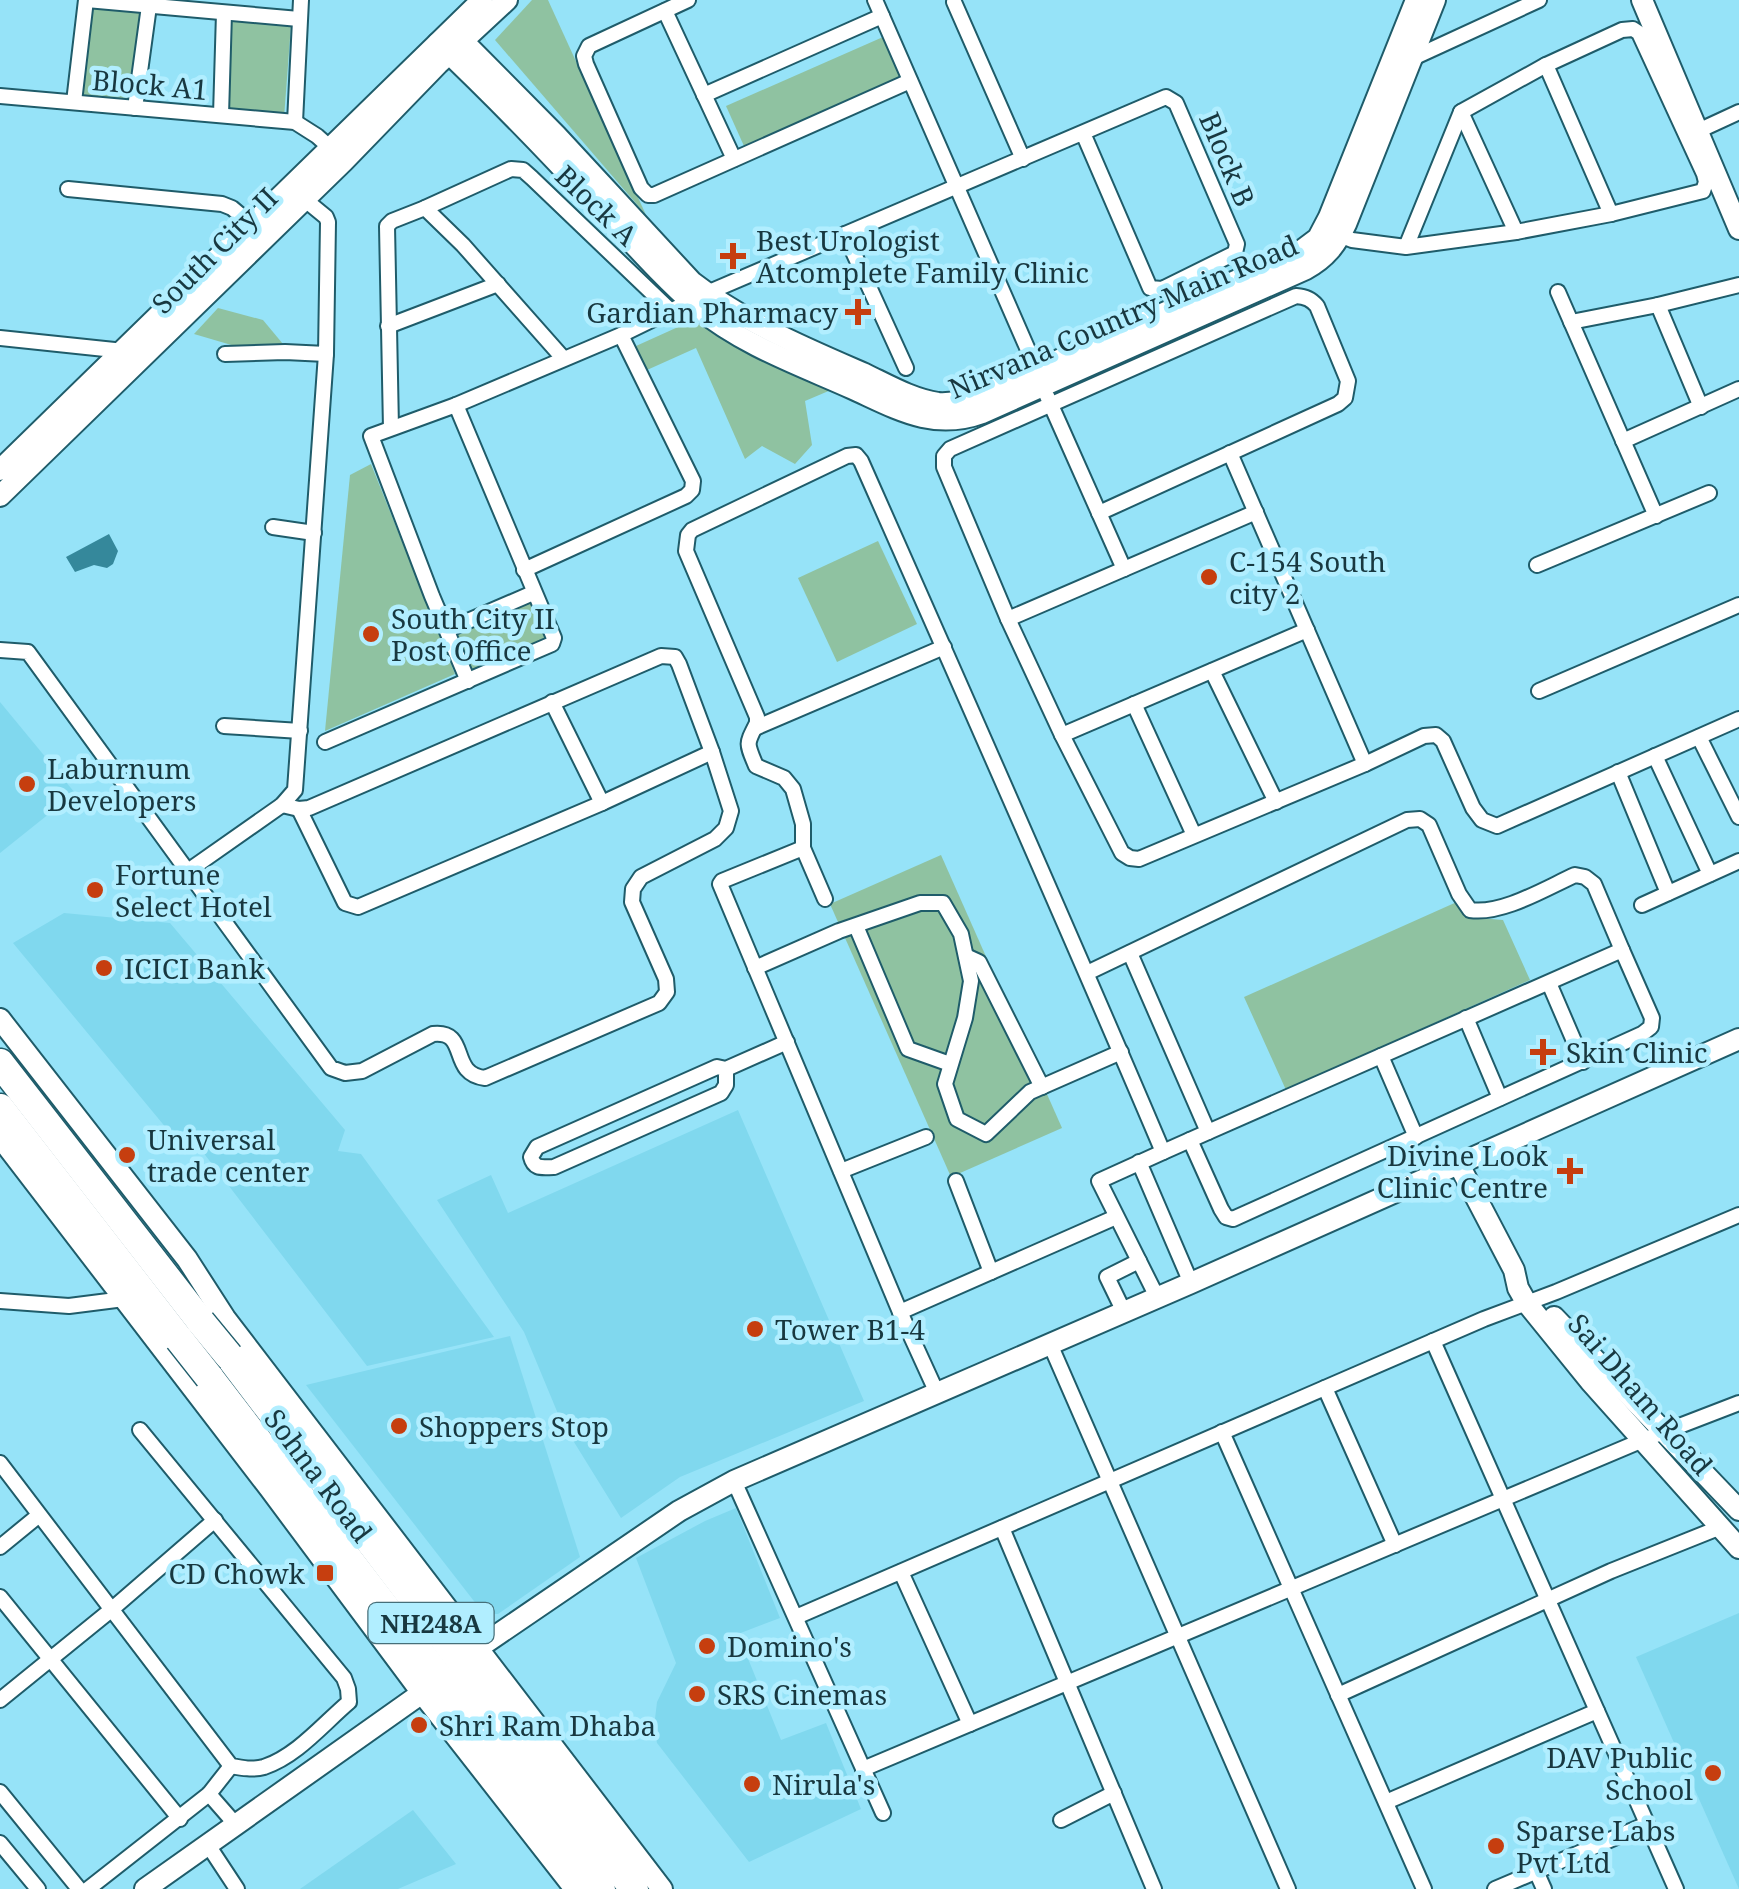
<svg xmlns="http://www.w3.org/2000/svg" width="1739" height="1889" font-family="'Noto Serif',serif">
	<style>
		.built { fill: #80d8ee }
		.green { fill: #8fc2a1 }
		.water { fill: #35889b }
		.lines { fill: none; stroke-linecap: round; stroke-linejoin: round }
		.street-casing { stroke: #1f5c6a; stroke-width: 18 }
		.secondary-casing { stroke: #1f5c6a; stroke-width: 24 }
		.highway-casing { stroke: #1f5c6a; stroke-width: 31 }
		.street { stroke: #fff; stroke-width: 14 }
		.secondary { stroke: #fff; stroke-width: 20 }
		.highway { stroke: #fff; stroke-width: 28 }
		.highway-bridge-casing { stroke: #1f5c6a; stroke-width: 31; stroke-linecap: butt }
		.highway-bridge { stroke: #fff; stroke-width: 28 }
		.poi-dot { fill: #c63e0f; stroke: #b1eeff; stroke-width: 4 }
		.labels { text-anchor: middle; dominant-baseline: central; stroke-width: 9; stroke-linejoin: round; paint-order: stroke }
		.shield { fill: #b1eeff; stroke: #466f79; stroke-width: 2.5 }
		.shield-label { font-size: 25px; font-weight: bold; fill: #183840 }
		.street-label { font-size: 28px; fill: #183840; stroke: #b1eeff }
		.poi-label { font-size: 28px; fill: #183840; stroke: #b1eeff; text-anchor: start }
	</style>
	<rect width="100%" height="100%" fill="#96e3f8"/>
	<g class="built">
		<polygon points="0,702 75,793 0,853"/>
		<polygon points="64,913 170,923 345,1130 338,1151 361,1154 494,1337 367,1366 189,1134 274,1143 167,1129 13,943"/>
		<polygon points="738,1110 864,1401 680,1477 621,1518 561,1421 524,1332 437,1200 491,1175 508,1213"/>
		<polygon points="510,1336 580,1557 498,1614 484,1614 306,1385"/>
		<polygon points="736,1508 780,1618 738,1634 781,1740 826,1723 861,1809 749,1862 657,1743 654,1727 657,1702 676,1663 636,1558 705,1521"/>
		<polygon points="1739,1613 1739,1889 1636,1657"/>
		<polygon points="413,1810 456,1864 398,1889 300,1889"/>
	</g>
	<g class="green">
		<polygon points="532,0 548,0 646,215 495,40"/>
		<polygon points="92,8 141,12 132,105 82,101"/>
		<polygon points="231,20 291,25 284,118 224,113"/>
		<polygon points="883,37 905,86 748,155 726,106"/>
		<polygon points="218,308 263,320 283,344 245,349 194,334"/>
		<polygon points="698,318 838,387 805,401 812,445 795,464 762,446 745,459 696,348 647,370 636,346"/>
		<polygon points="371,464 455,674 325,731 350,475"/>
		<polygon points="878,541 917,624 837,662 798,578"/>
		<polygon points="533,601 550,640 470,674 453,635"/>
		<polygon points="941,855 1062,1128 951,1177 830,904"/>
		<polygon points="1459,901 1467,917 1503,920 1530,980 1286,1090 1244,997"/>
	</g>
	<polygon class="water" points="109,534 118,551 113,564 107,568 94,565 75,572 66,557"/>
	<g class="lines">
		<g class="street-casing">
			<g id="street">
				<polyline points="87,0 299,19"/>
				<polyline points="688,0 589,46 584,56 586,64 641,188 648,195 654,195 910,81"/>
				<polyline points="875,0 1039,375"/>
				<polyline points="954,2 1023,159"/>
				<polyline points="665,11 734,159"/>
				<polyline points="1413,58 1539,0"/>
				<polyline points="1546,65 1611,214"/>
				<polyline points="704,95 882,16"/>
				<polyline points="0,96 295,122 317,136 336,153"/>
				<polyline points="74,102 86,0"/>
				<polyline points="135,108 149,6"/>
				<polyline points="1461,112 1516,232"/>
				<polyline points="221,115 224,13"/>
				<polyline points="295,122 301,0"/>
				<polyline points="1698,131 1739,112"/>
				<polyline points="68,189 222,204 232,208 251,224"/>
				<polyline points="425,208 463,245 563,358"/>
				<polyline points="1335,233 1352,240 1406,247 1516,232 1611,214 1703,191 1706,182 1704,174 1639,33 1633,29 1622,30 1546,65 1461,112 1406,247"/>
				<polyline points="845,234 906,368"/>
				<polyline points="1558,292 1656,516"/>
				<polyline points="1658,305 1701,407"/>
				<polyline points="1571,322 1658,305 1739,285"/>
				<polyline points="388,326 498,284"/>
				<polyline points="0,338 124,351"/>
				<polyline points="225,354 285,352 326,354 328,222 326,217 298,194"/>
				<polyline points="1047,396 1124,569"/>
				<polyline points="391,428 387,226 392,221 425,208 511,169 523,170 532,178 672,312"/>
				<polyline points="1623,441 1739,389"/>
				<polyline points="1230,453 1365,764"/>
				<path d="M 1099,513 L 1338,404 L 1345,398 L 1348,381 L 1317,306 C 1311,299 1306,297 1296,296 L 950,449 L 944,456 L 944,467 L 1008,619 L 1062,735 L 1122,853 L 1130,858 L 1139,859 L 1365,764 L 1424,736 L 1436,735 L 1443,741 L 1473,808 L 1482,820 L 1497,826 L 1739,719"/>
				<polyline points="273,527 314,533"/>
				<polyline points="1537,565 1709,493"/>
				<polyline points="524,570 686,496 692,490 693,481 621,335"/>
				<polyline points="1008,619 1256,512"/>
				<polyline points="447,630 533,593"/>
				<path d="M 0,650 L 28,652 L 331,1068 L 345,1073 L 362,1071 L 433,1034 C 470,1030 448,1074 485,1078 L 659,1003 L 667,992 L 666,979 L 632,902 L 633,889 L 641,877 L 715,839 L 726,828 L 731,811 L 712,752 L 679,664 L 675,657 L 661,656 L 309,808 L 299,809 L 282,805"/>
				<polyline points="1212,671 1276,802"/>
				<polyline points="468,681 432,596 371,436 456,405 621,335 707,293 1166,97 1176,103 1237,244 1235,253 1162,289 1150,288 1083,133"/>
				<polyline points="1539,691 1739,605"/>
				<polyline points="552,702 602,803"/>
				<polyline points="1134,704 1194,835"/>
				<polyline points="224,726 300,731"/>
				<polyline points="755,728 944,647"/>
				<polyline points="1062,735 1307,630"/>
				<polyline points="1699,737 1739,817"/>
				<polyline points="325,742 552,644 554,638 456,405"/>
				<polyline points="1655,756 1710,874"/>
				<polyline points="1618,772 1668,893"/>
				<polyline points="299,809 345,903 358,907 602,803 712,752"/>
				<polyline points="803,848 722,881 720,884 900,1312 937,1393"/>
				<polyline points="188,871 282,805 295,790 326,354"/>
				<path d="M 825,899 L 803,848 L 803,824 L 793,789 L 784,778 L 756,766 C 746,742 746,745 757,723 L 757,717 L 686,551 L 688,535 L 692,530 L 847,456 L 856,455 L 861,461 C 963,691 1065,921 1163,1152 L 1208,1132 L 1130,953"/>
				<polyline points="1642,905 1739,861"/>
				<polyline points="856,926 908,1049 950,1064"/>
				<polyline points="966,956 979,962 1042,1087"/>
				<polyline points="755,968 839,931 920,903 943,903 961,934 971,981 965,1018 945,1084 957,1119 986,1134 1030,1092 1121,1052"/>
				<path d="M 1087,973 L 1407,820 L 1420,819 L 1429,825 L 1459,894 L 1470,910 C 1502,915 1546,888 1575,875 L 1585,877 L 1594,884 L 1622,950"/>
				<polyline points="1549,983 1583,1062"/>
				<polyline points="1466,1018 1500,1098"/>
				<polyline points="1381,1056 1416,1137"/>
				<path d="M 726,1069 L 726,1085 L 721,1093 L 554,1167 C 543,1167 534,1170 531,1157 L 537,1147 L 717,1067 L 726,1069 L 787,1042"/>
				<polyline points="1190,1140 1221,1209 1226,1217 1233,1219 1642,1034 1651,1027 1652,1018 1622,950 1208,1132"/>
				<polyline points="1139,1162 1191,1283"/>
				<polyline points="841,1171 926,1137"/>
				<polyline points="956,1181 991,1272"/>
				<polyline points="1157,1297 1099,1181 1163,1152"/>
				<polyline points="0,1301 69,1306 124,1299"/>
				<polyline points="900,1312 1116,1217"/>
				<polyline points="1124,1312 1107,1277 1139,1261"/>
				<polyline points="1433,1341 1676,1889"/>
				<polyline points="1050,1344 1288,1889"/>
				<polyline points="1325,1388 1395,1545"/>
				<polyline points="1222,1432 1424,1889"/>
				<path d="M 0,1463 L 231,1766 C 242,1768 253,1770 264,1767 C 297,1756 323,1724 349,1702 L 348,1689 L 344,1678 L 140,1430"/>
				<polyline points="734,1481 883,1813"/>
				<polyline points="1002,1528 1154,1889"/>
				<polyline points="0,1547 38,1516"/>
				<polyline points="901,1572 970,1724"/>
				<polyline points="0,1597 180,1819"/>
				<polyline points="796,1617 1484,1319 1556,1292 1739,1215"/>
				<polyline points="1338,1695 1611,1571 1721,1527"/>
				<polyline points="0,1700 111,1610 215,1520"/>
				<polyline points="863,1769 1643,1440 1739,1403"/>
				<polyline points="0,1792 79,1889"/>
				<polyline points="209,1794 237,1826"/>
				<polyline points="1386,1802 1597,1711"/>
				<polyline points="1061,1820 1114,1793"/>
				<polyline points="0,1843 38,1889"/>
				<polyline points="208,1845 237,1889"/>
				<polyline points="1536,1871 1544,1889"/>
				<polyline points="88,1889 209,1794 231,1766"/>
				<polyline points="1495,1889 1647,1824"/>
			</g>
		</g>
		<g class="secondary-casing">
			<g id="secondary">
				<polyline points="1642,0 1739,229"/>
				<path d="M 452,30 L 556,135 L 692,282 C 745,323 805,348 865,374 C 888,385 912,399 938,403 C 951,404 963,401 976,397 L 1298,253 L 1318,238 L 1329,217 L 1416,0"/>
				<path d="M 438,43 C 493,95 546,150 597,205 C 630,240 662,277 698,308 C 742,345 802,366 853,389 C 897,409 933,431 982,413 L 1306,269 C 1326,258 1336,245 1346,224 L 1435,0"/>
				<polyline points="0,470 482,0"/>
				<polyline points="0,496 344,161 438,64 507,0"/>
				<polyline points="0,1019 187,1259 225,1318 662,1889"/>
				<polyline points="0,1137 270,1489 422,1693 575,1889"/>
				<polyline points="1458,1163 1514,1270 1518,1288 1526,1302 1590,1381 1739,1548"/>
				<polyline points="1554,1317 1739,1510"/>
				<polyline points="478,1648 679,1511 734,1481 1191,1283 1739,1039"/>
				<polyline points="145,1889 422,1693"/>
			</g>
		</g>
		<g class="highway-casing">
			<g id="highway">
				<polyline points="0,1063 201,1322"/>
				<polyline points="0,1108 179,1339"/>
				<polyline points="229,1356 634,1889"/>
				<polyline points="209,1377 601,1889"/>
			</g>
		</g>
		<use href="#street" class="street"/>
		<use href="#secondary" class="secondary"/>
		<use href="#highway" class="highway"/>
		<g class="highway-bridge-casing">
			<g id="highway-bridge">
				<polyline points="201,1322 229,1356"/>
				<polyline points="179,1339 209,1377"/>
			</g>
		</g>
		<use href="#highway-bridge" class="highway-bridge"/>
	</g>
	<g class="poi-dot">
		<path d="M728 241h10v10h10v10h-10v10h-10v-10h-10v-10h10z"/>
		<path d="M853 297h10v10h10v10h-10v10h-10v-10h-10v-10h10z"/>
		<circle cx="1209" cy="577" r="10"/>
		<circle cx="371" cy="634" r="10"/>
		<circle cx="27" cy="784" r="10"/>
		<circle cx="95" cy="890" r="10"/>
		<circle cx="104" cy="968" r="10"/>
		<path d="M1538 1037h10v10h10v10h-10v10h-10v-10h-10v-10h10z"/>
		<circle cx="127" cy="1155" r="10"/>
		<path d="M1565 1156h10v10h10v10h-10v10h-10v-10h-10v-10h10z"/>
		<circle cx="755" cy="1329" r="10"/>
		<circle cx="399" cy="1426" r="10"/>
		<rect x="315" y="1563" width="20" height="20" rx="5"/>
		<circle cx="707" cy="1646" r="10"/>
		<circle cx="697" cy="1694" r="10"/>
		<circle cx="419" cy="1725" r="10"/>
		<circle cx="1713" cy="1773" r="10"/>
		<circle cx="752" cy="1784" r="10"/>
		<circle cx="1496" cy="1846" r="10"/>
	</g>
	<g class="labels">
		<rect class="shield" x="368.5" y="1603" width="125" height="40" rx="8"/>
		<g class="shield-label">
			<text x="431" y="1623">NH248A</text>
		</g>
		<g class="street-label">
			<text transform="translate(150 84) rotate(5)">Block A1</text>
			<text transform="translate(1228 159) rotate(67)">Block B</text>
			<text transform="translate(597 205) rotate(44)">Block A</text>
			<text transform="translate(214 250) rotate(-45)">South City II</text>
			<text transform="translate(1123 316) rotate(-23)">Nirvana Country Main Road</text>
			<text transform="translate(1641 1394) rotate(49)">Sai Dham Road</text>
			<text transform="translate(319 1475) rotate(53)">Sohna Road</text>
		</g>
		<g class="poi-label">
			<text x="756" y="240">Best Urologist<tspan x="756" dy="32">Atcomplete Family Clinic</tspan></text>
			<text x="838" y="312" text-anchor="end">Gardian Pharmacy</text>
			<text x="1229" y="561">C-154 South<tspan x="1229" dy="32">city 2</tspan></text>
			<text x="391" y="618">South City II<tspan x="391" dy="32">Post Office</tspan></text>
			<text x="47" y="768">Laburnum<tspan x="47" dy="32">Developers</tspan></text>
			<text x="115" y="874">Fortune<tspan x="115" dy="32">Select Hotel</tspan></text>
			<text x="124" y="968">ICICI Bank</text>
			<text x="1566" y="1052">Skin Clinic</text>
			<text x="147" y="1139">Universal<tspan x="147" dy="32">trade center</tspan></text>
			<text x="1548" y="1155" text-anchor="end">Divine Look<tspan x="1548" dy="32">Clinic Centre</tspan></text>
			<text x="775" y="1329">Tower B1-4</text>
			<text x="419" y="1426">Shoppers Stop</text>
			<text x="305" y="1573" text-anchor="end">CD Chowk</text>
			<text x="727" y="1646">Domino's</text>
			<text x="717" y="1694">SRS Cinemas</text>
			<text x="439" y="1725">Shri Ram Dhaba</text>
			<text x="1693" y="1757" text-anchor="end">DAV Public<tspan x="1693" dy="32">School</tspan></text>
			<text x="772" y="1784">Nirula's</text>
			<text x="1516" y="1830">Sparse Labs<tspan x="1516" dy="32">Pvt Ltd</tspan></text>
		</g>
	</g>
</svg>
